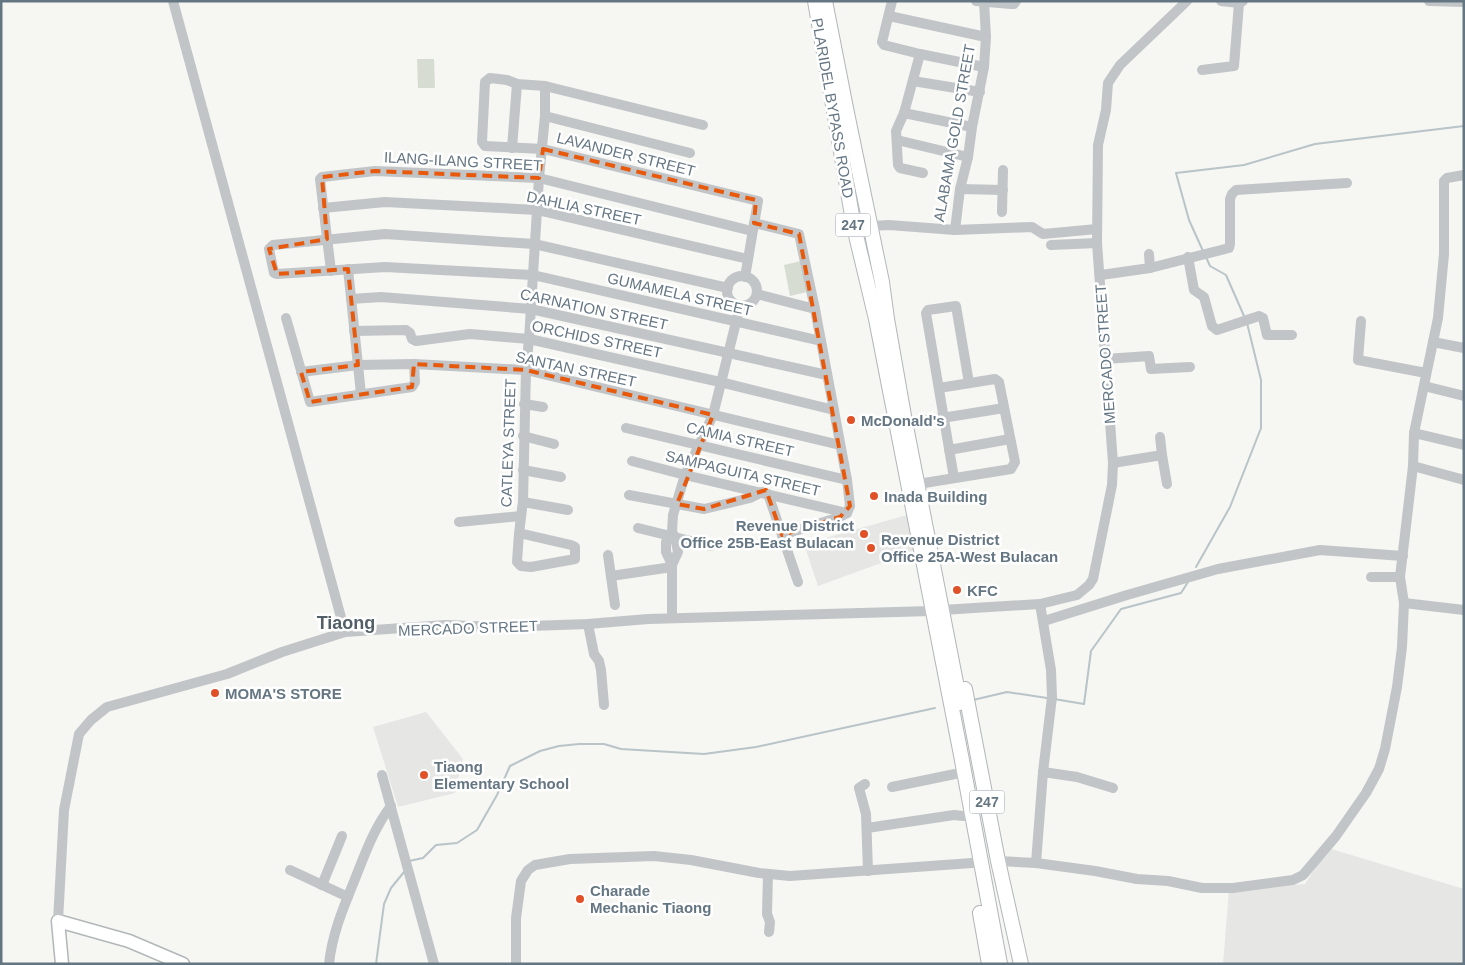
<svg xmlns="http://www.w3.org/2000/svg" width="1465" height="965" font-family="Arial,sans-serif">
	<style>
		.built { fill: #e6e7e5 }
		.green { fill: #d7dcd3 }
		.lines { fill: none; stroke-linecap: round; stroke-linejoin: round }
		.stream { stroke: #b8c4c8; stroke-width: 2 }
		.major-casing { stroke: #b2b7ba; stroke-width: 15 }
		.highway-casing { stroke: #b2b6b9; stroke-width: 16 }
		.minor { stroke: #c1c5c8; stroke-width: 10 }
		.major { stroke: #fff; stroke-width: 12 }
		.highway { stroke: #fff; stroke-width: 14 }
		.marked { fill: none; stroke: #e8590c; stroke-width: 4; stroke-dasharray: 10 6; stroke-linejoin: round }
		.poi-dot { fill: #e05127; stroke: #fff; stroke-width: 2 }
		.labels { text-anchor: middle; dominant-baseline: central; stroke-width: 5; stroke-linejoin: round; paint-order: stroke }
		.shield { fill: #fff; stroke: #939fa8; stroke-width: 1 }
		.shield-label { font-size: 14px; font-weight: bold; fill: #657683 }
		.street-label { font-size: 15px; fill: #657683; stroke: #fff }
		.poi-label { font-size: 15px; font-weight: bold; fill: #657683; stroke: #fff; text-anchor: start }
		.quarter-label { font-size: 18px; font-weight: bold; fill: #535f68; stroke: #fff }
	</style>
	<rect width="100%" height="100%" fill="#f6f6f2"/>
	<g class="built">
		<polygon points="907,515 914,551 818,586 804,544"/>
		<polygon points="426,712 463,759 455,793 398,807 373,727"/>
		<polygon points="1328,848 1464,889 1464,964 1223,964 1229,890 1305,884"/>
	</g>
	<g class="green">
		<polygon points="417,59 434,59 435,88 418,88"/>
		<polygon points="801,261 807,292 790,296 784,265"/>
	</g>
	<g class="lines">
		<g class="stream">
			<polyline points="1203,251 1189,220 1176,173 1244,165 1315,144 1464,126"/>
			<polyline points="1206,257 1210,266 1226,275 1244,316"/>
			<polyline points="1196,567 1230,507 1261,428 1261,380 1247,323"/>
			<polyline points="1054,699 1084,704 1091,651 1121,609 1181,593 1188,582"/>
			<polyline points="973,700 1007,692 1047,698"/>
			<polyline points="409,861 423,858 436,845 457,843 477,830 497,795 510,766 540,751 559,746 579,744 604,744 621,749 704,754 756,747 935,708"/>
			<polyline points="376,964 384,904 391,888 404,872"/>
		</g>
		<g class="major-casing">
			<polyline id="major" points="62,964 58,921 129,941 183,964"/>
		</g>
		<g class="highway-casing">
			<g id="highway">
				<polyline points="815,1 854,227 876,319 961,755 1000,964"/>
				<polyline points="825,1 847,113 882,282 887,319 904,416 960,703"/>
				<polyline points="965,689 998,861 1021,964"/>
				<polyline points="980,913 989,964"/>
			</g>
		</g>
		<g class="minor">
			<polyline points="173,1 345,632"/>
			<polyline points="892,1 882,42 884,45 920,54 984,67"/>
			<polyline points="976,1 1011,4 1014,4 1016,1"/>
			<polyline points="1221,1 1239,3 1243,1"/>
			<polyline points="1429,1 1464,2"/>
			<polyline points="889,16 986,37"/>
			<polyline points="920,54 904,113 896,131 898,165 900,168 923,173"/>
			<polyline points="1202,70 1234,66 1239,3"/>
			<polyline points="913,81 980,92"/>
			<polyline points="904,113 972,127"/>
			<polyline points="545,116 690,153"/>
			<polyline points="703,125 545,86 517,84 507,80 490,78 485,82 482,142 485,146 543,149 758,201 745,277"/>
			<polyline points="897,140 968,157"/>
			<polyline points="512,148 517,84"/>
			<polyline points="960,189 1003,190"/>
			<polyline points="323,208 385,202 537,210 748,259"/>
			<polyline points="1002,212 1003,170"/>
			<polyline points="754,223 799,234 815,309 847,480 850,506 847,513"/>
			<polyline points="854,227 889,225 955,230 960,189 968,157 972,127 984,67 986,37 984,1"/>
			<polyline points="955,230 1032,227 1043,234 1097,229"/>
			<polyline points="1051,245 1097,243"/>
			<polyline points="1149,254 1150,268"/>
			<polyline points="1188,257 1194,290 1204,297 1212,326 1217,330 1259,316 1263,318 1267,335 1292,335"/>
			<polyline points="348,269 361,394"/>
			<polyline points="331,271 320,179 322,177 375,171 539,178 752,231"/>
			<polyline points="1101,275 1150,268 1229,248 1230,244 1230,199 1232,194 1236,190 1347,183"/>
			<circle cx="742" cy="291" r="15"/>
			<polyline points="728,288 534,244 385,234 273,245 269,249 274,273 277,274 385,267 533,275 821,341"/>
			<polyline points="757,294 815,309"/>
			<polyline points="351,299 381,297 531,309 827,375"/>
			<polyline points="286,318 310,402 412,387 415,382 414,364"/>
			<polyline points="1361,321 1358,360 1426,373"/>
			<polyline points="354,331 406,330 410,333 412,339 416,341 470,334 529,339 720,382 834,410"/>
			<polyline points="1433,342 1464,348"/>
			<polyline points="1105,359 1149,356 1151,369 1190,367"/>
			<polyline points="301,372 358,365 414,364 526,370 840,445"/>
			<polyline points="1424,386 1464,396"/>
			<polyline points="524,404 543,407"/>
			<polyline points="905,424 1004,408"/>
			<polyline points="626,428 847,480"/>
			<polyline points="1414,433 1464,445"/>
			<polyline points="523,436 554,444"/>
			<polyline points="949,450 1010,439"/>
			<polyline points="1162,455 1167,484"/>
			<polyline points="632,461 685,475 847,513"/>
			<polyline points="1113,463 1162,455 1160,437"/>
			<polyline points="1413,466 1464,480"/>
			<polyline points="523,470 561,477"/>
			<polyline points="954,478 926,313 928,310 956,306 969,383"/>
			<polyline points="918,484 1011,469 1015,462 999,382 995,379 939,388"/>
			<polyline points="768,494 798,582"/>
			<polyline points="629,495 704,509 750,498 762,492"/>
			<polyline points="523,502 568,510"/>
			<polyline points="459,522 521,516"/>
			<polyline points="638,528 711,546"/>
			<path d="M 519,533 L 571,545 L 575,547 L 575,559 L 531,567 L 521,566 L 517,562 C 518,541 520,521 523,502 L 526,370 L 529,339 L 539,178 L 545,116 L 545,86"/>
			<polyline points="782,535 840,517 847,513"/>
			<polyline points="608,555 615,605"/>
			<polyline points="672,565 666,552 666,542 672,532 673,515 685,475 713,415 740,306"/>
			<polyline points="611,576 672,567"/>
			<polyline points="1371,577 1400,577"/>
			<polyline points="1404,603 1464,610"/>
			<polyline points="942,610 1040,604 1077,595 1089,585 1093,579 1112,485 1113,463 1097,243 1098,145 1106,110 1108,83 1120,65 1187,1"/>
			<polyline points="672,618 672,565 678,552 675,537 672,532"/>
			<polyline points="1044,621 1127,595 1218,569 1320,550 1403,556"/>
			<polyline points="588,624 594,654 599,661 601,670 604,705"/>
			<polyline points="1043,772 1077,777 1113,788"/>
			<polyline points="382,775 434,964"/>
			<polyline points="865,784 859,788 866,814 868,871"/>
			<polyline points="892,787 955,774"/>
			<polyline points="867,828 954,815 963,816"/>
			<polyline points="998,861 1036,863 1095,871 1137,879 1168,881 1202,888 1233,888 1293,880 1303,875 1336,836 1366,793 1379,769 1385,749 1397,687 1402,647 1404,603 1400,577 1413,466 1414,433 1438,318 1444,254 1444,181 1447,178 1464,175"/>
			<polyline points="1036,863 1043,772 1052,697 1051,670 1040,604"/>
			<polyline points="290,870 348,897"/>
			<polyline points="768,874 767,914 770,922 769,932"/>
			<polyline points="322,885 342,836"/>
			<polyline points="58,921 64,810 79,734 91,720 107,707 227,674 282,652 345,632 446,625 499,627 588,624 648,619 932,611"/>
			<path d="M 329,964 C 332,934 344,906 355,879 C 365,854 374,828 391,806"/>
			<polyline points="516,964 516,918 521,881 528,870 535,865 570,859 654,856 691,860 759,873 790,876 972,863"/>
		</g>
		<use href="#major" class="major"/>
		<use href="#highway" class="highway"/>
	</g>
	<path class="marked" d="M 543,149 L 756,200 L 754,223 L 799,234 L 850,506 L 840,517 L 782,535 L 766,490 L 704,509 L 677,504 L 713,415 L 526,370 L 414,364 L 412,387 L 310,402 L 301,372 L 358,365 L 348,269 L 277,274 L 269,249 L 327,239 L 322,177 L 375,171 L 539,178 Z"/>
	<g class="poi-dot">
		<circle cx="851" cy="420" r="5"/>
		<circle cx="874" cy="496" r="5"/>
		<circle cx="864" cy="534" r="5"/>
		<circle cx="871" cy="548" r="5"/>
		<circle cx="957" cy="590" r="5"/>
		<circle cx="215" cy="693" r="5"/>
		<circle cx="424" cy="775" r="5"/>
		<circle cx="580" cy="899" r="5"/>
	</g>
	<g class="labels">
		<g class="shield">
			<rect x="835.5" y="213.5" width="35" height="23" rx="4"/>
			<rect x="969.5" y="790.5" width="35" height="23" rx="4"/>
		</g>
		<g class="shield-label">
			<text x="853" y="225">247</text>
			<text x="987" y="802">247</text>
		</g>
		<g class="street-label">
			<text transform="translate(833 108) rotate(80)">PLARIDEL BYPASS ROAD</text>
			<text transform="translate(954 133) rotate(-80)">ALABAMA GOLD STREET</text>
			<text transform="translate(626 154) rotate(14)">LAVANDER STREET</text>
			<text transform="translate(463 161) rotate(3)">ILANG-ILANG STREET</text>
			<text transform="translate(584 208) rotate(12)">DAHLIA STREET</text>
			<text transform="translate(680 294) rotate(13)">GUMAMELA STREET</text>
			<text transform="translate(594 309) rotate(12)">CARNATION STREET</text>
			<text transform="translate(597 339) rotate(12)">ORCHIDS STREET</text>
			<text transform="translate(1105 354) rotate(-94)">MERCADO STREET</text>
			<text transform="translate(576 369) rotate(12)">SANTAN STREET</text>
			<text transform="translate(740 439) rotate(13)">CAMIA STREET</text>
			<text transform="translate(508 443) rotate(-88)">CATLEYA STREET</text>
			<text transform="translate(743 473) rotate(13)">SAMPAGUITA STREET</text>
			<text transform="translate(468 628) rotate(-2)">MERCADO STREET</text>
		</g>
		<g class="poi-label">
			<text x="861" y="420">McDonald's</text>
			<text x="884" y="496">Inada Building</text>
			<text x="854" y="525" text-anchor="end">Revenue District<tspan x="854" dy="17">Office 25B-East Bulacan</tspan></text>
			<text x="881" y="539">Revenue District<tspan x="881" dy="17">Office 25A-West Bulacan</tspan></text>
			<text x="967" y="590">KFC</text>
			<text x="225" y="693">MOMA'S STORE</text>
			<text x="434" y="766">Tiaong<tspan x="434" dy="17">Elementary School</tspan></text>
			<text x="590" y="890">Charade<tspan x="590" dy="17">Mechanic Tiaong</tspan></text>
		</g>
		<g class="quarter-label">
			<text x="346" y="623">Tiaong</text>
		</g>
	</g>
	<rect width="1465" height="965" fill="none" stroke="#657683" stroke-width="5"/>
</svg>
